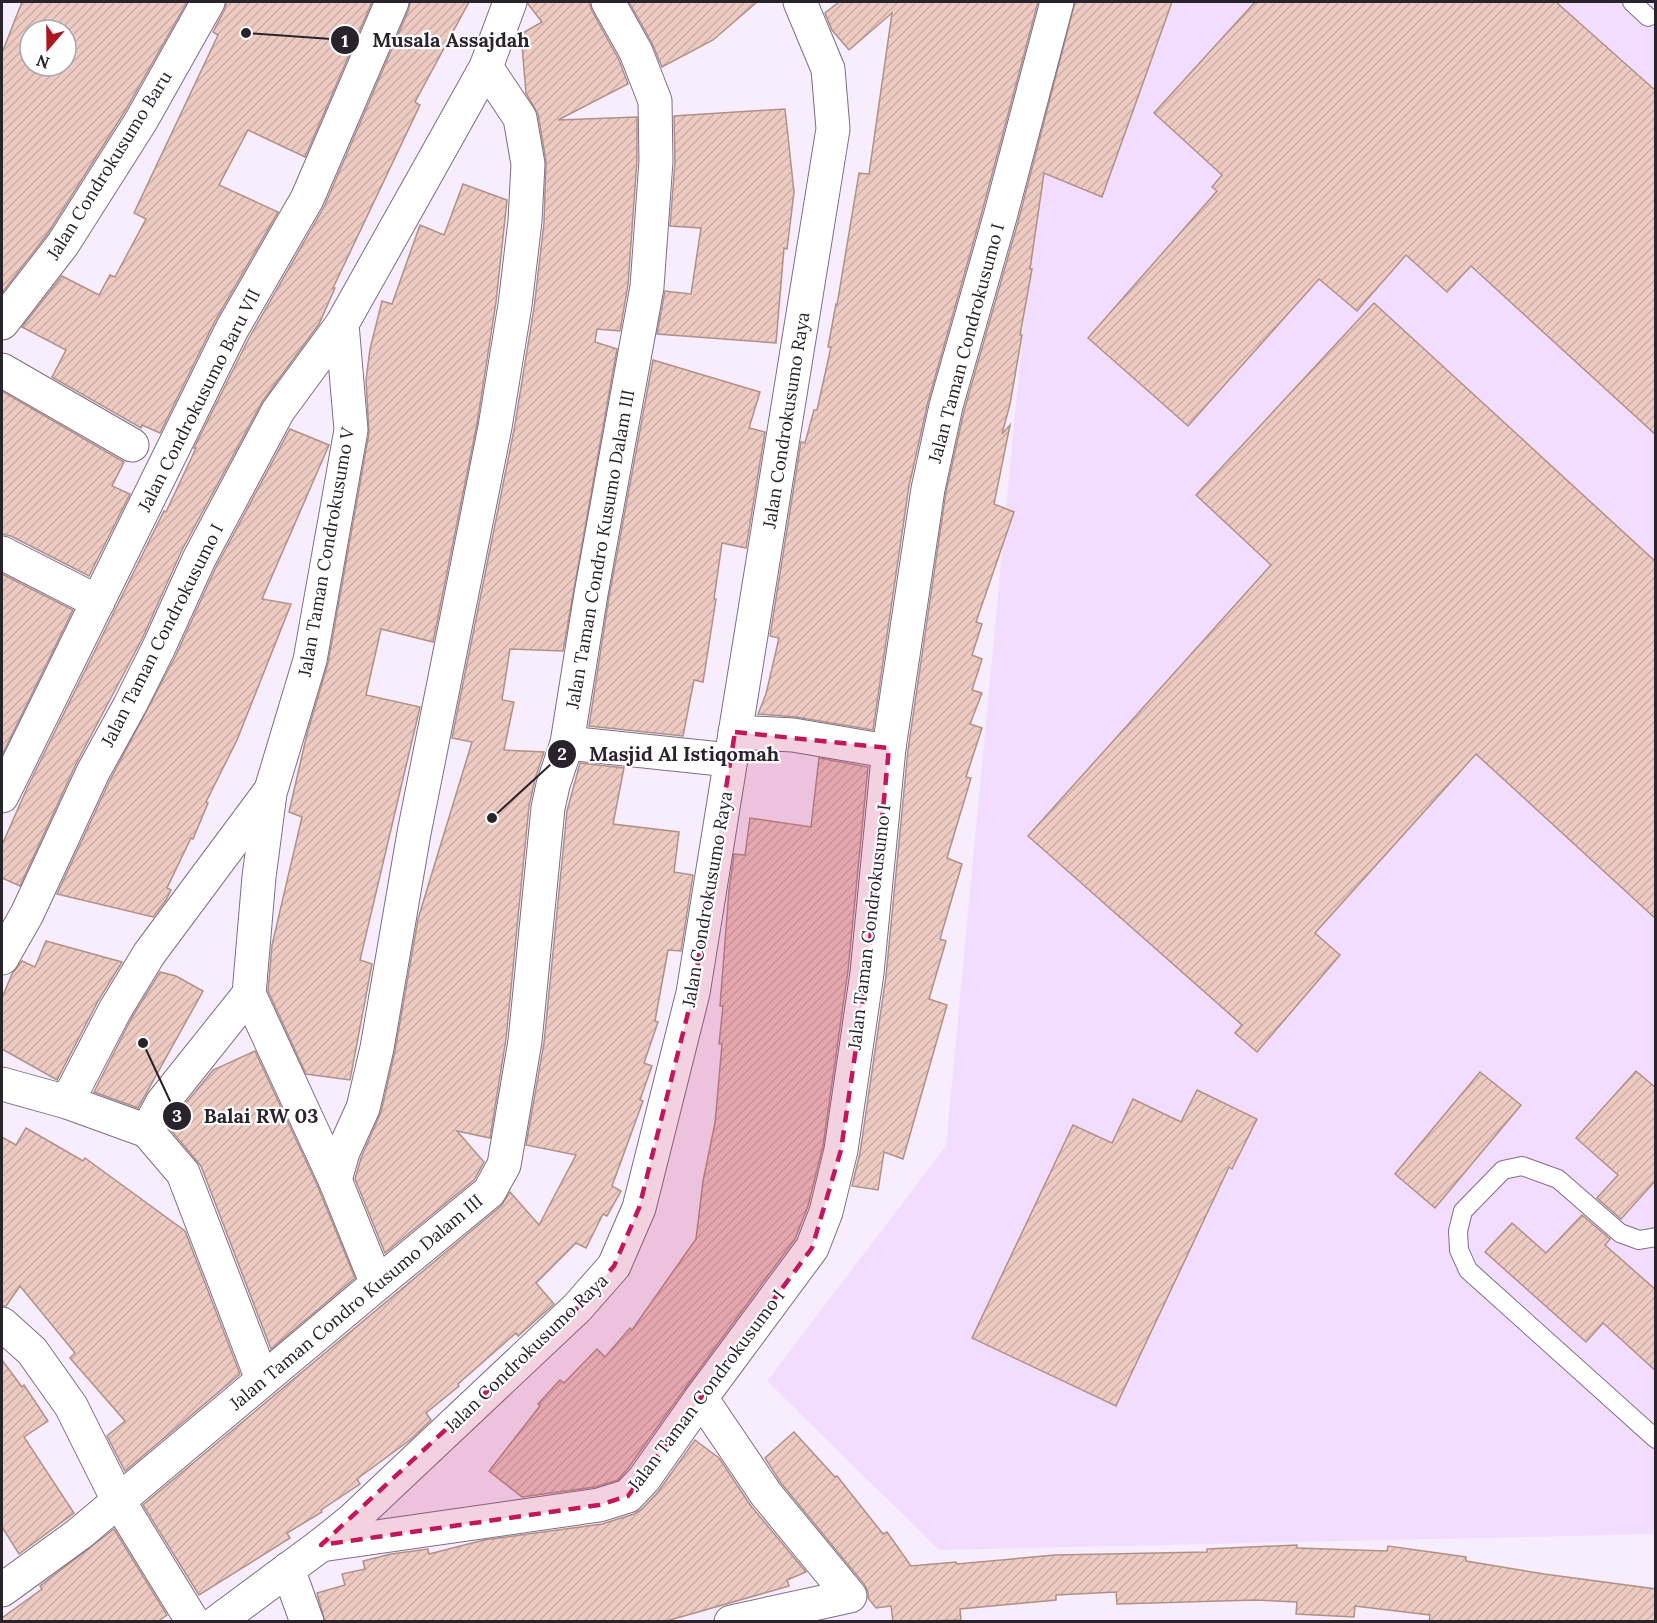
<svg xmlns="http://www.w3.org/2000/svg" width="1657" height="1623" font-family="Lora,serif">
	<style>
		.built { fill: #f2ddff }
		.building { fill: url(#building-hatch); stroke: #b09188; stroke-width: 1.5; fill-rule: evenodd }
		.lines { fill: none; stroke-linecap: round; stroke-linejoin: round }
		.service-casing { stroke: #7d6e86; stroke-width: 20 }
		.minor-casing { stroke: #7d6e86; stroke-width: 35 }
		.service { stroke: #fff; stroke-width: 18 }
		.minor { stroke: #fff; stroke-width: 33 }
		.marked { fill: #c2185b; fill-opacity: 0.2; stroke: #c2185b; stroke-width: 4.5; stroke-dasharray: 12 8; stroke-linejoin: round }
		.labels { text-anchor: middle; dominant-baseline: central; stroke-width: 4.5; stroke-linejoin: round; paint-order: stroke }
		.street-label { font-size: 18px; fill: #29232c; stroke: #fff }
		.leader { fill: none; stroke: #29232c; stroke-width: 2 }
		.callout-dot { fill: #29232c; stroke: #fff; stroke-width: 2 }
		.mark-label { font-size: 18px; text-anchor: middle; font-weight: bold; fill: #fff }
		.callout-label { font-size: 20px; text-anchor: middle; font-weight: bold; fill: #29232c; stroke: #fff; stroke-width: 4.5; stroke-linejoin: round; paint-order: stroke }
	</style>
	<defs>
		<pattern id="building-hatch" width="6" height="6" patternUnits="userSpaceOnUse" patternTransform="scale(1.5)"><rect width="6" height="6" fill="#edcbc2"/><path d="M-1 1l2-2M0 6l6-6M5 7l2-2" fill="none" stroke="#cbaea7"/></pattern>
	</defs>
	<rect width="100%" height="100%" fill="#f7edfd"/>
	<polygon class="built" points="1086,2 1655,2 1655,1534 939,1550 767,1381 946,1146 1038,171"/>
	<g class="building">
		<path d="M 22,2 L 187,2 L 125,111 L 48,233 L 2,293 L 2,53 ZM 30,30 L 66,30 L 66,66 L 30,66 Z"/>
		<polygon points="227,2 372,2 305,157 248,130 219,185 278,212 215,321 160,433 142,425 141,428 52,377 66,350 22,327 62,276 99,295 110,275 115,277 146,219 134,213 218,35 213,32 224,11"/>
		<polygon points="410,2 469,2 415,102 420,105 333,288 335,288 319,324 262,402 182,550 142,639 76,764 20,886 2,878 2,845 28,786 164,511 166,512 196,448 194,448 249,338 324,207 409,9"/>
		<polygon points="528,2 589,2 592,11 619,60 628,84 558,120 637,117 637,160 628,285 620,331 597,329 595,342 617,349 563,651 510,649 502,700 514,702 504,750 544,752 535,779 529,806 506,1039 490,1138 457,1131 484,1162 474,1180 385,1253 355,1179 361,1158 381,1112 395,1051 418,919 472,742 452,738 514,430 534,308 544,223 546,161 538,114 526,93 521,34 542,22 528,4"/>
		<polygon points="629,2 757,2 713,40 662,67 652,43"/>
		<polygon points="839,2 1038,2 982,212 928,402 909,486 873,730 796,717 758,714 766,694 779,638 770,636 801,442 805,443 814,410 817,410 831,347 828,347 836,304 837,305 859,173 869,174 892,13 849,50 832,30 825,13"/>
		<polygon points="1075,2 1172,2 1102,197 1044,173 1030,269 1032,269 1020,335 1022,335 1010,404 1002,434 1010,425 994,504 1014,512 976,622 982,624 972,655 982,659 972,690 982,693 970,724 982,728 966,777 971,778 947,858 962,864 940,939 946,941 929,999 947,1005 903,1159 884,1152 878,1190 852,1186 860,1153 886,976 908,750 946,492 964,411 1018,222"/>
		<polygon points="1255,2 1556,2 1656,91 1656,435 1471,266 1447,292 1406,255 1357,311 1319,279 1188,426 1088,338 1217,191 1212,187 1222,175 1154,113"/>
		<polygon points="785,109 794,192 787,249 784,248 776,343 657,334 665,291 691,294 701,228 670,226 675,162 674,116"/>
		<polygon points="463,184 507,200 496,302 477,424 433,642 381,629 366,695 420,707 360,960 372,964 350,1080 306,1074 268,991 272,945 302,817 289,812 307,734 328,663 369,433 366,380 370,349 382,301 392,304 420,225 444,235"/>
		<polygon points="1374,303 1656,562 1656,919 1476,754 1315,933 1340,955 1257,1052 1235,1033 1242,1025 1028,836 1271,565 1196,495"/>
		<polygon points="653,360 760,392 749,428 765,432 746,548 722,543 714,599 716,599 703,682 694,680 683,736 589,726 609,597"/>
		<polygon points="2,391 124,462 112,486 130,494 89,576 11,536 2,534"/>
		<polygon points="290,429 329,445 262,599 291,604 237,740 206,802 208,803 193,839 191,838 167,888 171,890 166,900 153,917 57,894 110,780 176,655 216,567"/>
		<polygon points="2,574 73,610 2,755"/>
		<polygon points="819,758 868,767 848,971 823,1146 808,1206 795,1239 686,1387 629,1467 618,1480 595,1487 522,1497 489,1471 540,1406 538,1404 560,1380 564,1383 597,1349 605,1357 630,1328 632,1330 696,1239 703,1181 715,1123 722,1044 719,1044 723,1006 720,1006 729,890 734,854 745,855 750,818 811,827"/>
		<polygon points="580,763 624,768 613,824 679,832 674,872 693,875 681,951 668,950 655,1021 658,1022 644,1063 652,1066 640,1100 643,1101 612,1186 621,1191 607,1216 603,1214 586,1248 576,1243 536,1283 554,1304 518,1336 516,1333 458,1384 459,1386 426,1413 431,1420 410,1440 357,1479 360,1484 321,1510 322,1512 287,1533 290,1538 199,1595 143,1505 501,1206 510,1192 539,1225 576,1155 526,1145 544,1043 567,811"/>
		<polygon points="46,941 122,962 98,1001 57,1080 2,1049 2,998 12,974 22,961 35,967"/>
		<polygon points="160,972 176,976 203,991 138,1108 94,1092 131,1019"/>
		<polygon points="255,1051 318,1187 355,1278 271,1349 201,1166 170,1129 178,1113 213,1070"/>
		<polygon points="1636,1071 1656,1088 1656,1180 1621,1219 1597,1198 1618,1175 1576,1138"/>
		<polygon points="1480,1072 1521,1105 1435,1208 1395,1174"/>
		<polygon points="1197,1090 1257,1119 1232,1169 1229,1167 1116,1406 972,1338 1073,1125 1112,1143 1133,1099 1181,1122"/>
		<polygon points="26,1128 83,1161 85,1158 185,1231 240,1374 125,1471 107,1436 125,1421 70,1358 75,1353 20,1286 6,1306 2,1306 2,1137 16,1145"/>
		<polygon points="1582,1215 1610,1239 1605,1245 1656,1290 1656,1371 1603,1323 1586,1342 1485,1252 1512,1223 1546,1253"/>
		<polygon points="2,1360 22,1387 24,1385 48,1421 24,1437 74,1513 19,1554 2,1527"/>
		<polygon points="794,1432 835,1477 837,1476 883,1534 887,1532 911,1566 956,1562 957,1564 1055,1555 1207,1552 1207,1549 1297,1545 1297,1548 1387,1551 1388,1546 1466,1557 1466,1561 1544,1574 1656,1589 1656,1622 1429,1622 1430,1615 1355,1606 1354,1617 1296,1614 1297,1602 1255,1600 1117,1604 1116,1592 1056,1595 1056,1600 960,1609 961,1620 893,1622 891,1606 876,1608 868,1598 868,1592 864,1584 781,1483 765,1458"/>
		<polygon points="695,1440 719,1458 751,1506 806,1572 787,1580 789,1586 663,1622 325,1622 317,1593 345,1585 342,1574 365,1569 363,1561 391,1554 428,1549 429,1554 484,1540 602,1524 634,1514 642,1509 658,1492"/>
		<polygon points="114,1529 167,1615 157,1622 2,1622 2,1618 42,1589 40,1586"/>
	</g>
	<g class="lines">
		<g class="service-casing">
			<g id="service">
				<polyline points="1632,2 1648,17"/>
				<polyline points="1656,1237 1639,1240 1620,1233 1558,1179 1522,1166 1503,1170 1463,1211 1458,1231 1459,1250 1468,1270 1656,1439"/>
			</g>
		</g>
		<g class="minor-casing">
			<g id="minor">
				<polyline points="2,323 63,244 141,121 208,2"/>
				<polyline points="2,370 132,445"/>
				<polyline points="2,553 98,602"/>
				<polyline points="735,732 793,735 875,749 889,748"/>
				<polyline points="567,743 730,760"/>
				<polyline points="2,796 232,329 307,199 392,2"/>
				<polyline points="2,958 27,914 93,772 130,705 159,647 199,559 278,411 342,324 429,169 486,67 510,2"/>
				<polyline points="249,994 259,877 270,793 310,660 351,430 342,324"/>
				<polyline points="249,994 335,1180 377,1284"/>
				<polyline points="2,1084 67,1102 147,1131 183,1173 262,1379"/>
				<polyline points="67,1102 115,1010 149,954 268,794"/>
				<polyline points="147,1131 162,1103 249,994"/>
				<polyline points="335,1180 343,1152 363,1108 377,1048 414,833 495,427 515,305 525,221 528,164 520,118 486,67"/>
				<polyline points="2,1324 32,1351 71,1406 118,1500 193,1622"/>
				<polyline points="701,1398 766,1494 850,1596 731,1622"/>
				<polyline points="321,1545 599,1505 628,1496 644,1479 701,1398 812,1248 826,1212 841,1150 867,973 889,748 928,489 946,406 1000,217 1057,2"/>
				<polyline points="288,1569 307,1622"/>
				<polyline points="2,1590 79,1534 377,1284 489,1192 504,1165 525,1041 548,808 553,785 567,743 591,594 647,287 656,161 655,101 636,52 608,2"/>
				<polyline points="217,1622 321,1545 351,1521 577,1308 614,1266 639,1208 693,993 833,129 828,69 800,2"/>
			</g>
		</g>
		<use href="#service" class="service"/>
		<use href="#minor" class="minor"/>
	</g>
	<path class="marked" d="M 735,732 L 889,748 L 867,973 L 841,1150 L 812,1248 L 628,1496 L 599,1505 L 321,1545 L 577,1308 L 614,1266 L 639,1208 L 693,993 Z"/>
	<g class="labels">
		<g class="street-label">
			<text transform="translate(109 165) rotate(-58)">Jalan Condrokusumo Baru</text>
			<text transform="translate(966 343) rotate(-75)">Jalan Taman Condrokusumo I</text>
			<text transform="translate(199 400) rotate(-63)">Jalan Condrokusumo Baru VII</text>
			<text transform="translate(786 420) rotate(-81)">Jalan Condrokusumo Raya</text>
			<text transform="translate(600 549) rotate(-80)">Jalan Taman Condro Kusumo Dalam III</text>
			<text transform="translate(326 552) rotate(-80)">Jalan Taman Condrokusumo V</text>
			<text transform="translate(162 635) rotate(-63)">Jalan Taman Condrokusumo I</text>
			<text transform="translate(707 899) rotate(-80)">Jalan Condrokusumo Raya</text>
			<text transform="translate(869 927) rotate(-83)">Jalan Taman Condrokusumo I</text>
			<text transform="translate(356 1302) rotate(-40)">Jalan Taman Condro Kusumo Dalam III</text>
			<text transform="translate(526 1353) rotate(-44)">Jalan Condrokusumo Raya</text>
			<text transform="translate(706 1390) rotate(-53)">Jalan Taman Condrokusumo I</text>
		</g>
	</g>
	<path class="leader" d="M246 33L345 40M492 818L562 754M143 1043L177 1116"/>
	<g class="callout-dot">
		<circle cx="246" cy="33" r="6"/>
		<circle cx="492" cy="818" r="6"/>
		<circle cx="143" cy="1043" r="6"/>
		<circle cx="345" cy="40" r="15"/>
		<circle cx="562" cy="754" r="15"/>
		<circle cx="177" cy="1116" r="15"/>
	</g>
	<g class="mark-label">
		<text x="345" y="47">1</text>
		<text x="562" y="760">2</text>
		<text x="177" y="1122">3</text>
	</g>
	<g class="callout-label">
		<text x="451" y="47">Musala Assajdah</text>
		<text x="684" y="761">Masjid Al Istiqomah</text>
		<text x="261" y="1123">Balai RW 03</text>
	</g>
	<rect width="1657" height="1623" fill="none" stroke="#29232c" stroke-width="6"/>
	<g transform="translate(48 48) rotate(200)"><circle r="28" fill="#ffffff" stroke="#a9a7ab" stroke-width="1.5"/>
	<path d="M0-4.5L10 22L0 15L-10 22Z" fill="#ac1822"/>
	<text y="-9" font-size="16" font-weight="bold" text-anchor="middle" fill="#29232c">N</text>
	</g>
</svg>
